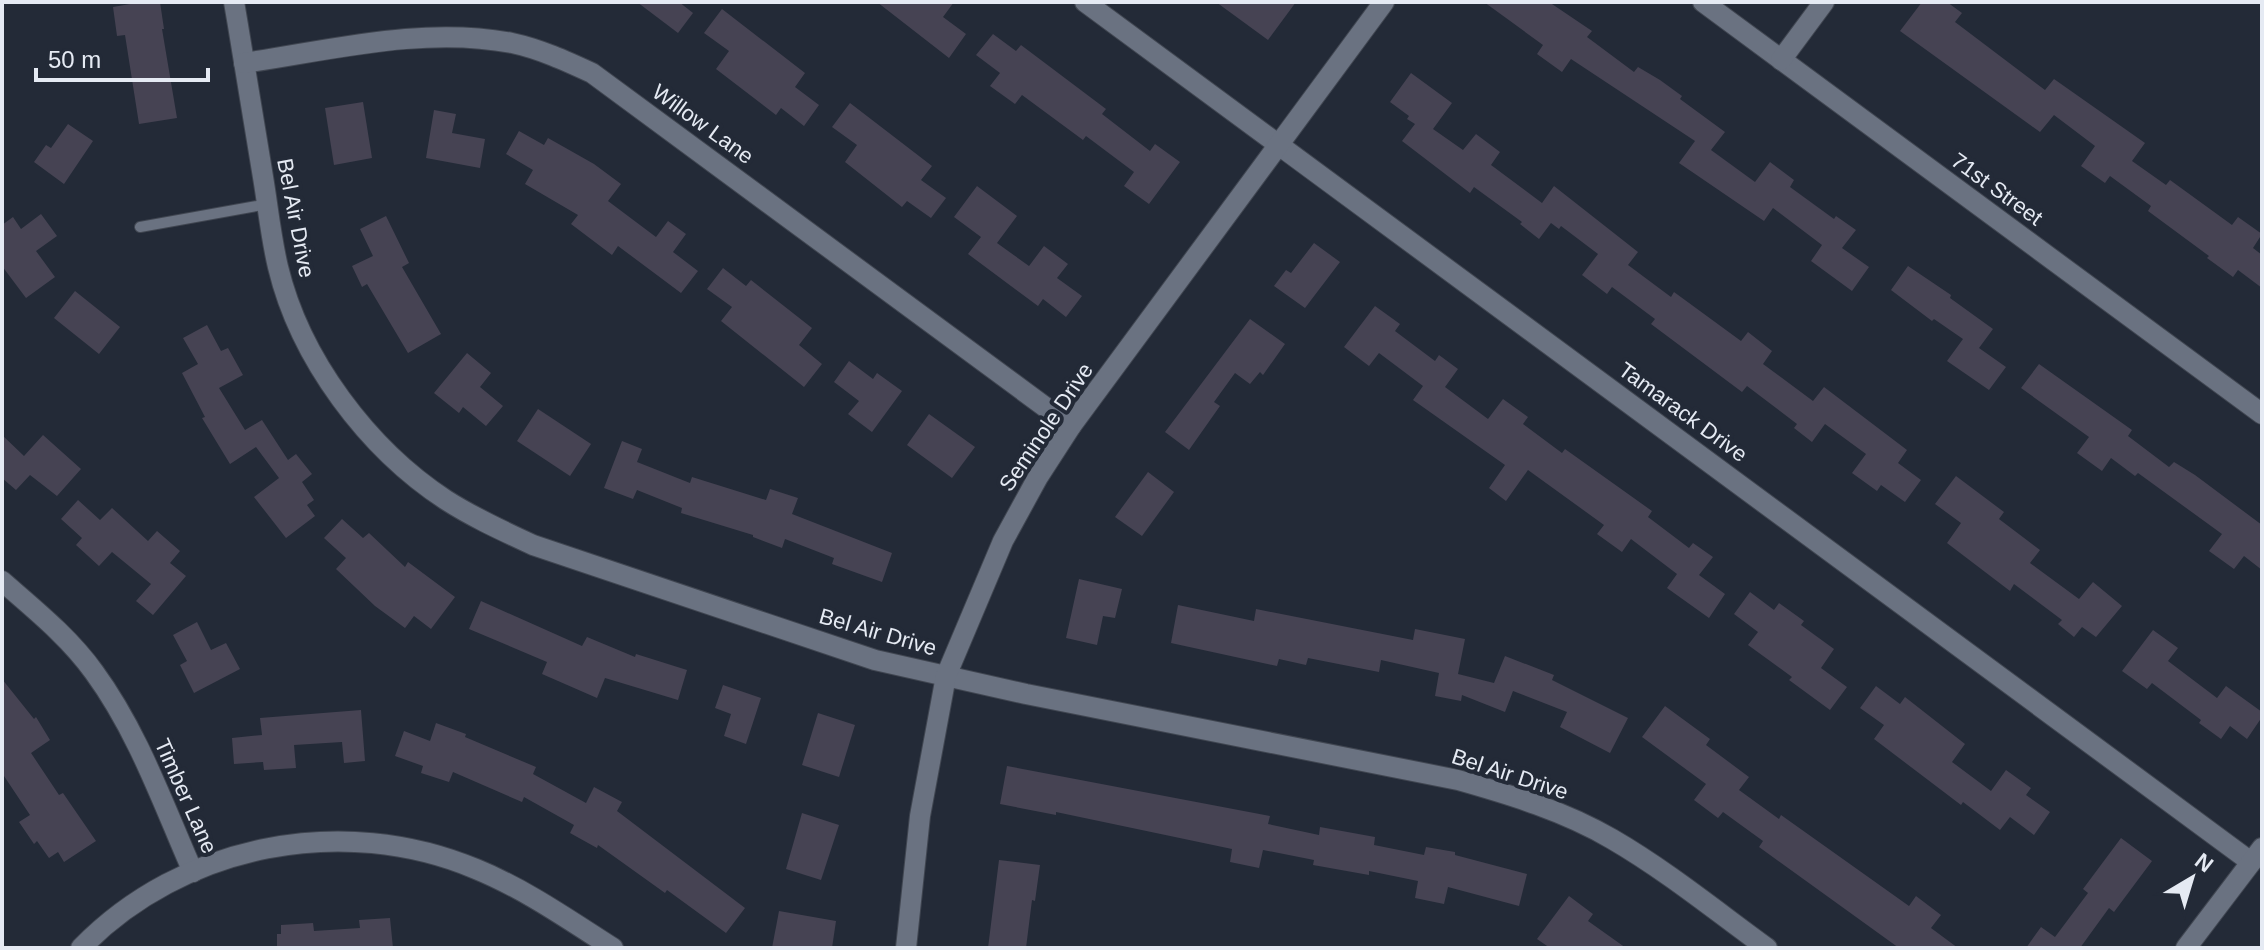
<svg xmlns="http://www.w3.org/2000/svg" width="2264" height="950" font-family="Helvetica,sans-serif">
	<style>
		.building { fill: #464353 }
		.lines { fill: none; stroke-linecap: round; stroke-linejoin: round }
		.lane-casing { stroke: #404651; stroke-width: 12 }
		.street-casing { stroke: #404651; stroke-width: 22 }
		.lane { stroke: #6a7281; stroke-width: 10 }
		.street { stroke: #6a7281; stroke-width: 20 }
		.labels { text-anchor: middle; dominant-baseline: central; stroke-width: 8; stroke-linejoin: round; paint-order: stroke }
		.street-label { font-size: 22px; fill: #e5eaf3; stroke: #232a37 }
	</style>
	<rect width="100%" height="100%" fill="#232a37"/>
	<g class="building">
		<polygon points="129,2 160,2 164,29 162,29 177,118 139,124 125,35 117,36 113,7 130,4"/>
		<polygon points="637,2 679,2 693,13 678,33"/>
		<polygon points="877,2 954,2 943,17 966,34 949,58"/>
		<polygon points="1216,2 1296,2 1268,40"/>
		<polygon points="1484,2 1549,2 1592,31 1587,37 1634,72 1638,67 1660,80 1682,96 1680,99 1725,132 1711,150 1755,182 1770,162 1794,180 1790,187 1834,219 1836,216 1856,230 1842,248 1869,267 1852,291 1811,261 1822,245 1773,208 1764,221 1679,163 1695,141 1571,59 1562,72 1537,54 1543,45"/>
		<polygon points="1922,2 1947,2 1962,13 1955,22 2045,90 2054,79 2145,143 2132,161 2166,185 2170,180 2232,225 2238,217 2262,234 2253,248 2262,255 2262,288 2238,270 2233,277 2207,258 2209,256 2148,211 2151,206 2110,176 2105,183 2081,166 2095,146 2054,115 2040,132 1900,31"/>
		<polygon points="722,9 805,73 795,87 819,105 804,126 781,108 776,115 716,69 729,51 704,33"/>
		<polygon points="993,34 1016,51 1021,45 1106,109 1102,114 1150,151 1155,144 1180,162 1149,204 1124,186 1134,172 1086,136 1083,140 1022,95 1015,104 990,86 1000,73 976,55"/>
		<polygon points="1411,73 1452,103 1433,129 1463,150 1476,134 1500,152 1491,165 1542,203 1554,186 1638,252 1628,265 1671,297 1674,292 1741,341 1748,332 1772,351 1763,364 1813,401 1824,387 1907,450 1898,463 1921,480 1905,502 1881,485 1877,491 1852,473 1866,454 1825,424 1812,442 1794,428 1797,424 1747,386 1742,392 1651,324 1655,319 1612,287 1607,294 1582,275 1598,254 1561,226 1559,229 1551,223 1539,239 1520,224 1522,222 1474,187 1470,193 1402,141 1415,124 1407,119 1409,116 1390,102"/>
		<polygon points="363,102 372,158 334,165 325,108"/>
		<polygon points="850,103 932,166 921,180 946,198 931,218 907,201 902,207 845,162 857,145 832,127"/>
		<polygon points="434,110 456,114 452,133 485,139 480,168 426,158"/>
		<polygon points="68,124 93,141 64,184 34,162 46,145 51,148"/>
		<polygon points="519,131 544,145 548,138 594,164 621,184 608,201 656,237 668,221 686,234 673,252 698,271 681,293 618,246 612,255 571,224 578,215 525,184 533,170 506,154"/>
		<polygon points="977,186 1017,216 997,243 1029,266 1044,246 1068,264 1057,278 1082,296 1066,317 1043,299 1038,306 968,254 981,237 954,217"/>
		<polygon points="41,214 57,236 36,251 55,277 26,298 2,266 2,225 13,217 21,229"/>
		<polygon points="386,216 409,263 402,267 441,334 408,353 367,284 362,287 352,266 373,256 360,229"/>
		<polygon points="1314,243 1340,262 1305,308 1274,286 1286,270 1291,273"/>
		<polygon points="1908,266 1951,295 1950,298 1993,329 1979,348 2006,367 1989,390 1947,361 1963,339 1934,319 1932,321 1891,290"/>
		<polygon points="723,268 746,286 751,280 812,328 799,345 822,364 804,387 721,321 732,307 707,289"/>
		<polygon points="75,291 120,327 99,354 54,318"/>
		<polygon points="1375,306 1400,324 1395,331 1435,361 1439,355 1458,369 1445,387 1488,419 1503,399 1528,417 1523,424 1562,453 1565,449 1652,511 1648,517 1689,548 1693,543 1713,557 1699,575 1725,594 1709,618 1667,588 1677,574 1631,539 1622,552 1597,534 1604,525 1528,470 1506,501 1489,488 1505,465 1413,400 1423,386 1379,353 1369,366 1344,347"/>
		<polygon points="1250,319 1285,344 1263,375 1260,372 1250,384 1235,373 1214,402 1220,406 1189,450 1165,432"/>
		<polygon points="207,325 221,351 228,348 243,375 219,388 245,430 262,420 288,460 296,454 312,474 302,482 314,500 307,505 315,516 286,538 254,497 279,478 256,447 230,464 202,418 205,417 182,373 198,364 183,338"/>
		<polygon points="467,353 491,373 480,387 503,406 486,426 463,407 459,413 434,393"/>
		<polygon points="849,361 873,379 877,373 902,391 872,432 848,414 859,401 834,382"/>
		<polygon points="2039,364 2132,430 2128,436 2169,467 2174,462 2195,475 2262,525 2262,570 2244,556 2234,569 2209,551 2222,534 2138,473 2135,476 2111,458 2102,471 2077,453 2089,437 2021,388"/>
		<polygon points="538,409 591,444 570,476 517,441"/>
		<polygon points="929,414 975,447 952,478 907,445"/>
		<polygon points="2,435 24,456 43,435 81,469 57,496 30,475 16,490 2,478"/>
		<polygon points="622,441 642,449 637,462 690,483 692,477 766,500 770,489 798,498 792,514 892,553 882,582 832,564 834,558 785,539 782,548 753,537 753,535 681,513 682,508 637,490 633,499 604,488"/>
		<polygon points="1148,472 1174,492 1142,536 1115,517"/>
		<polygon points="1956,476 2004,512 1999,519 2040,550 2030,563 2079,599 2093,582 2122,606 2096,637 2082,627 2074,637 2058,624 2062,620 2014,584 2010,591 1947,543 1961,523 1935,504"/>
		<polygon points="78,500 100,520 112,508 148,541 157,531 180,551 170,563 186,576 153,615 136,601 151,584 112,552 99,566 76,545 82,538 61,519"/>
		<polygon points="342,519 363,538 369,533 405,567 408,562 455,597 431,629 414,616 405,628 375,606 336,569 346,558 324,538"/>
		<polygon points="1079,579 1122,589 1115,618 1103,616 1097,645 1066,638"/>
		<polygon points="1750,592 1774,610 1779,603 1804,621 1801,625 1834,649 1821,668 1847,687 1830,710 1789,680 1792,677 1748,645 1758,632 1734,614"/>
		<polygon points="481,601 582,646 587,637 635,657 636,654 687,670 678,700 605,678 597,698 542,674 547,662 469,629"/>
		<polygon points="1178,605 1254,621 1256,609 1413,640 1415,629 1465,639 1458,674 1494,683 1505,656 1554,675 1552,680 1628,718 1610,753 1560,727 1567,712 1513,691 1505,712 1462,695 1461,701 1435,696 1439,673 1381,660 1379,672 1308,658 1306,665 1279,659 1277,666 1171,643"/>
		<polygon points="197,622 211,650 226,643 240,669 194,693 180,665 187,661 173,635"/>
		<polygon points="2153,630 2178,648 2168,661 2217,698 2226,686 2262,712 2262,717 2247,739 2230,726 2221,739 2199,723 2201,720 2152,683 2147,689 2122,671"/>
		<polygon points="2,679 34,719 36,717 50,740 31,753 59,795 63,793 96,841 64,862 58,852 49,858 37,841 34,844 19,822 30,815 2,773"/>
		<polygon points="723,685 761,698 746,744 724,736 731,714 715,708"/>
		<polygon points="1876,686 1900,704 1905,697 1965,744 1952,762 1991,791 2006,770 2031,788 2026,795 2050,812 2034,835 2010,817 2000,830 1963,802 1961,805 1874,739 1884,725 1860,708"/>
		<polygon points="1665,706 1710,739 1706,745 1749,777 1739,790 1779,819 1781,815 1909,906 1916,896 1941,915 1931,928 1958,948 1899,948 1759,847 1763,841 1723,812 1718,818 1694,800 1706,784 1642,737"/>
		<polygon points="361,710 365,761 344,763 342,742 294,745 296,768 264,770 263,762 234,764 232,738 262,735 260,718"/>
		<polygon points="818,713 855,725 839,777 802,765"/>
		<polygon points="436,723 466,734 465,737 536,767 533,774 586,803 594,787 622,802 617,811 745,908 726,933 667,890 665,893 598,845 597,848 570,833 574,825 524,797 522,802 453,772 449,782 421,773 423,766 395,756 404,731 430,741"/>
		<polygon points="1007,766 1270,816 1268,824 1319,835 1320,827 1375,837 1374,845 1424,855 1426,847 1455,852 1455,855 1527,874 1519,906 1448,887 1444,904 1415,898 1418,881 1369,871 1369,875 1313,865 1314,860 1263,850 1259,868 1230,862 1232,849 1056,812 1056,815 1000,804"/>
		<polygon points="802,813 839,825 821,880 786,869"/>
		<polygon points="2121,838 2152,861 2114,912 2109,908 2080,948 2026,948 2041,927 2055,937 2088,893 2083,889"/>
		<polygon points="999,860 1040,865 1035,901 1032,900 1026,948 988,948"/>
		<polygon points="1569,896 1593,914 1588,921 1626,948 1550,948 1537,939"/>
		<polygon points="779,911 836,921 832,948 772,948"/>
		<polygon points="390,918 393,948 277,948 277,934 281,934 281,925 313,923 314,931 360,928 359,920"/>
	</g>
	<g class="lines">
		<g class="lane-casing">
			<polyline id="lane" points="140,227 268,204"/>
		</g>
		<g class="street-casing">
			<g id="street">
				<path d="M 234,2 C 244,60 253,118 263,177 C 268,207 271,238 278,267 C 300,359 368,449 446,500 C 474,518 503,531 533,545 L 875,660 L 1026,694 L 1458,780 C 1511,795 1564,811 1612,839 C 1667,871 1716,911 1767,948"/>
				<polyline points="1085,2 2251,862"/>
				<polyline points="1703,2 2262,414"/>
				<polyline points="1781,60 1824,2"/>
				<path d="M 244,63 C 332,50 424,26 512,43 C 540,49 566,61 592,73 L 1071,426"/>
				<path d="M 2,581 C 34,609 69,637 94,672 C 138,732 163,804 193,872"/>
				<path d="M 81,948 C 182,844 343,813 476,869 C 525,889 569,920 613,948"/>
				<polyline points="906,948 920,816 946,676 1003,541 1038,477 1071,426 1384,2"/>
				<polyline points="2186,948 2262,848"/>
			</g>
		</g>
		<use href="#lane" class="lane"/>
		<use href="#street" class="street"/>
	</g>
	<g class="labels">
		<g class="street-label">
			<text transform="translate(703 124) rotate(36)">Willow Lane</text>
			<text transform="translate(1997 189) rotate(36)">71st Street</text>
			<text transform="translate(296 218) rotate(79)">Bel Air Drive</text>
			<text transform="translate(1683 412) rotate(36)">Tamarack Drive</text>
			<text transform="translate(1046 427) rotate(-56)">Seminole Drive</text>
			<text transform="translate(878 632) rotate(16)">Bel Air Drive</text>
			<text transform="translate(1510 774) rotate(18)">Bel Air Drive</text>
			<text transform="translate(186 796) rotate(66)">Timber Lane</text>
		</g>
	</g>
	<rect width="2264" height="950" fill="none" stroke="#e5eaf3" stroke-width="8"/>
	<g transform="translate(2192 878) rotate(38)" stroke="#232a37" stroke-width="6" paint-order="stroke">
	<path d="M0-6L14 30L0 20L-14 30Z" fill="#e5eaf3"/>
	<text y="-12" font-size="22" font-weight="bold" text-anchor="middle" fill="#e5eaf3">N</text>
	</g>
	<path d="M36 68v12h172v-12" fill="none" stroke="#e5eaf3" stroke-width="4"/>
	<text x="48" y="68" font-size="24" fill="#e5eaf3" stroke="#232a37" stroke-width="6" paint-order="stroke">50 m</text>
</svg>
